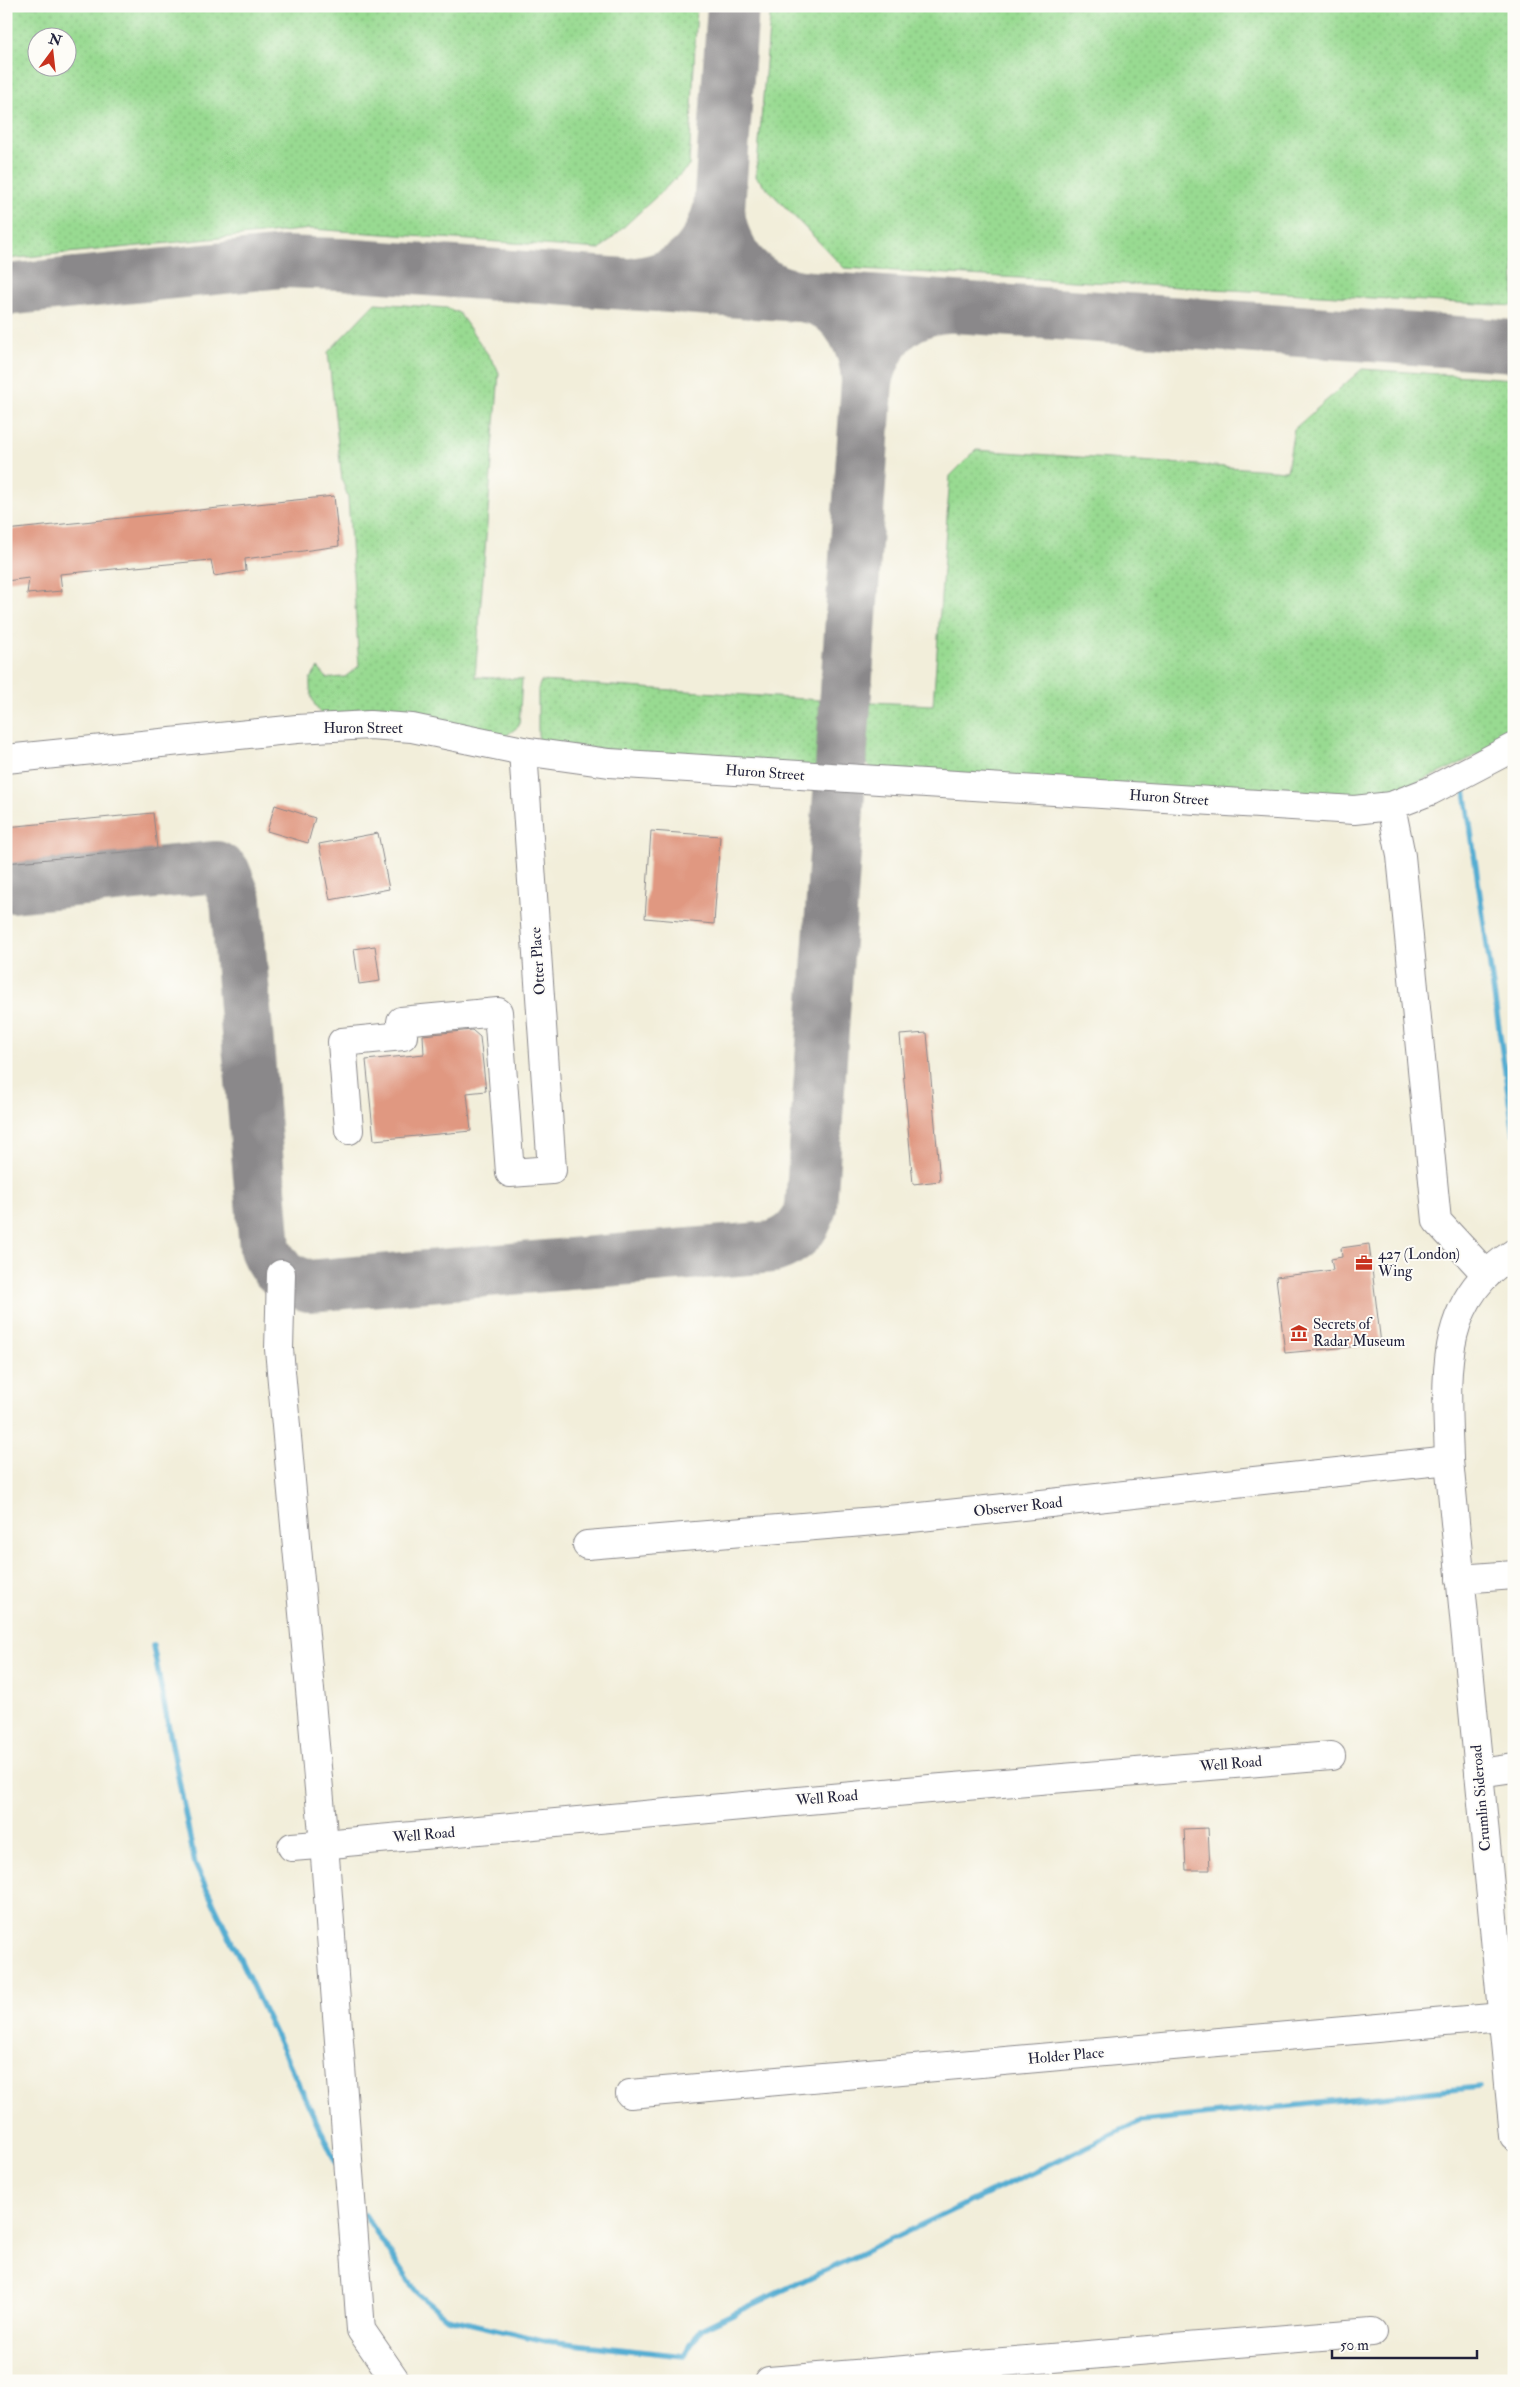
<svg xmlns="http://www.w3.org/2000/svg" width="1520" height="2387" font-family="'IM FELL Double Pica',serif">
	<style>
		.grass { fill: url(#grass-dots); stroke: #5d7e66; fill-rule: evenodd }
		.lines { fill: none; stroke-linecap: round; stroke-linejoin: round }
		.stream { stroke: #55add2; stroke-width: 5.5 }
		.taxiway { stroke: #8a888a; stroke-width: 52 }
		.building { fill: #e09881 }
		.minor-casing { stroke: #8a888a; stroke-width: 30 }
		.minor { stroke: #fff; stroke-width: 28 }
		.labels { text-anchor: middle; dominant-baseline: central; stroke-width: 4; stroke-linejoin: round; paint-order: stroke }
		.street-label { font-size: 15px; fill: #22223b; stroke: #fdfcf7 }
		.poi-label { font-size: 15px; fill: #22223b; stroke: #fdfcf7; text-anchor: start }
	</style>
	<defs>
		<pattern id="grass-dots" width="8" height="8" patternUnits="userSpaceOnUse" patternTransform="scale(1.25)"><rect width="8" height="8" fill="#98da91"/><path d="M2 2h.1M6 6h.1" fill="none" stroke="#83bb7e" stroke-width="1.8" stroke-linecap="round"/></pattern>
	</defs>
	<rect width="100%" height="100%" fill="#fdfcf7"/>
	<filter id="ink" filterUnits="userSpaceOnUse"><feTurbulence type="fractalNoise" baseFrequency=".02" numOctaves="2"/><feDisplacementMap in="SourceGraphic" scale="10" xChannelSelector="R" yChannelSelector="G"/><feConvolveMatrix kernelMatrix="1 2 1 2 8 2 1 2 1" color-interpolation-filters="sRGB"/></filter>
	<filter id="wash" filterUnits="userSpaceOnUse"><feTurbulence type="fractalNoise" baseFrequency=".0096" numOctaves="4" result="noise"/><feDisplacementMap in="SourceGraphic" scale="20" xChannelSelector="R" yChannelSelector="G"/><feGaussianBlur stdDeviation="1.12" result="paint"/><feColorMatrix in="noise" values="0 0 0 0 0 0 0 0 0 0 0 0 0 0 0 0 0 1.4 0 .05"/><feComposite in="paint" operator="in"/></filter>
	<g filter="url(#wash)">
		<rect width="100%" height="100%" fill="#f2eeda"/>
		<g class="grass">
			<path d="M 6,6 L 697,6 L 689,166 L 600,249 L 311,229 L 6,259 ZM 38,38 L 68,38 L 68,68 L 38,68 Z"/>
			<polygon points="771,6 1514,6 1514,306 844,268 756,177"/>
			<path d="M 375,303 L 448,308 L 459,313 L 496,366 L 499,373 L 475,677 L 522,679 L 519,726 L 503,738 L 324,717 C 313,707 309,693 310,679 L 318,668 L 327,678 L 345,677 L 359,666 L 348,497 L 342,480 L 328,352 Z"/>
			<path d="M 1362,369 L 1514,379 L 1514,737 C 1460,763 1410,791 1350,801 L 872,768 L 863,761 L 866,717 L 872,702 L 933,705 L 950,476 L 976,450 L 1287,471 L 1294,429 Z"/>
			<polygon points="541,681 819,700 824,708 819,768 543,744 539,740 538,734 538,689"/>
		</g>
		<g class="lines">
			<g class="stream">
				<polyline points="1465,790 1514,1134"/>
				<polyline points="153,1646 195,1864 337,2165"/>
				<polyline points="365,2215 416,2292 447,2318 546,2341 684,2356 701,2329 1141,2121 1479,2087"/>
			</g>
			<g class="taxiway">
				<polyline points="719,209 733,6"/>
				<path d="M 637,283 C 683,278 707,253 719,209 C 721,244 741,275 774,289 C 787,295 801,295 815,299 C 848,309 866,348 867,381 C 878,338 900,311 945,307"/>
				<polyline points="6,290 283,262 340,264 1514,346"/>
				<path d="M 10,887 L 216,867 L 225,873 L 236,900 L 265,1249 C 274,1270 286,1280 309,1286 L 773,1247 C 794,1240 805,1229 811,1207 L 867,381"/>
			</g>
		</g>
		<g id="blocks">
			<g class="building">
				<polygon points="334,496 339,546 245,559 246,571 214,576 211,560 60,574 62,591 27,594 29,578 6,581 6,530"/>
				<polygon points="275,805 315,818 308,843 267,831"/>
				<polygon points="153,813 157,849 6,863 6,827"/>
				<polygon points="651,831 720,836 714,924 645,918"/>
				<polygon points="378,833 389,889 330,900 319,844"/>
				<polygon points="375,946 380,981 359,984 354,949"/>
				<polygon points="472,1030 480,1037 486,1091 467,1093 471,1131 374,1140 366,1060 424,1054 423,1035"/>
				<polygon points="927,1033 940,1181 913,1184 900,1035"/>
				<polygon points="1369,1244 1381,1344 1285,1353 1276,1277 1333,1270 1331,1259 1342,1257 1341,1248"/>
				<polygon points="1208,1828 1210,1870 1186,1870 1184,1829"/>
			</g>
		</g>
	</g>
	<g filter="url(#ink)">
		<use href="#blocks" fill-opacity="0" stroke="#8a888a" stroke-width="1"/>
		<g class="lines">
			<g class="minor-casing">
				<g id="minor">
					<polyline points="6,759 297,729 370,725 412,728 523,751 609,763 1354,810 1391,806 1430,791 1514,747"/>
					<polyline points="1391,806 1401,856 1437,1221 1487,1275"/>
					<polyline points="349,1130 342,1042 403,1036 401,1021 498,1012 510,1173 552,1170 523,751"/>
					<path d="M 1514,1253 C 1435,1301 1447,1382 1449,1460 L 1514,2136"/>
					<polyline points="281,1274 279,1349 324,1844 361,2330 396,2381"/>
					<polyline points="587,1545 911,1518 1449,1460"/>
					<polyline points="1460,1579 1514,1575"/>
					<polyline points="1479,1773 1514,1768"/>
					<polyline points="324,1844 930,1789 1331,1756"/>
					<polyline points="292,1847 342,1843"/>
					<polyline points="630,2094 1502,2017"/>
					<polyline points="769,2381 1372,2332"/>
				</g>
			</g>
			<use href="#minor" class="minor"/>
		</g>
	</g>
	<defs>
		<g id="office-bare" transform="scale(1.35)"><path d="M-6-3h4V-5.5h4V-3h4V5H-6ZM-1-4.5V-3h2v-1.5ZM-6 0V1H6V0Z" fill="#c8321e" stroke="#fdfcf7" stroke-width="2.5" paint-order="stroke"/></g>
		<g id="museum-bare" transform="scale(1.35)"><path d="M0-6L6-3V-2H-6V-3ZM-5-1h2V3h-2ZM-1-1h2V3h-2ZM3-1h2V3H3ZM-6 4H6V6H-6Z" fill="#c8321e" stroke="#fdfcf7" stroke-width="2.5" paint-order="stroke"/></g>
	</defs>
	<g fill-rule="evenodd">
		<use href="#office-bare" x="1364" y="1263"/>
		<use href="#museum-bare" x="1299" y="1333"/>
	</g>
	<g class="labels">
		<g class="street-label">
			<text x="363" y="728">Huron Street</text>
			<text transform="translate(765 773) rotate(4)">Huron Street</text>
			<text transform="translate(1169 798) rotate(4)">Huron Street</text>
			<text transform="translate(538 961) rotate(-94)">Otter Place</text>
			<text transform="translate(1018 1507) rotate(-6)">Observer Road</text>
			<text transform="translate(1231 1764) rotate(-5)">Well Road</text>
			<text transform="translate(827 1798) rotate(-5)">Well Road</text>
			<text transform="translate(1481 1798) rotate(-95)">Crumlin Sideroad</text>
			<text transform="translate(424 1835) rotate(-5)">Well Road</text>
			<text transform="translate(1066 2056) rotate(-5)">Holder Place</text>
		</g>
		<g class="poi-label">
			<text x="1378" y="1254">427 (London)<tspan x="1378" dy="17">Wing</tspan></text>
			<text x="1313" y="1324">Secrets of<tspan x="1313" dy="17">Radar Museum</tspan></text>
		</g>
	</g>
	<rect width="1520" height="2387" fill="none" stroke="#fdfcf7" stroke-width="25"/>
	<g transform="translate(52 52) rotate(15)"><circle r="24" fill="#fdfcf7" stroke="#a5a5ac"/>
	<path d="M0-4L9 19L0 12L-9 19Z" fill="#c8321e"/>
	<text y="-8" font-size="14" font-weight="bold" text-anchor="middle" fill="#22223b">N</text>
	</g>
	<path d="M1332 2350v8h145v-8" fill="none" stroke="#22223b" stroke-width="2.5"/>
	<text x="1340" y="2350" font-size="15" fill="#22223b" stroke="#fdfcf7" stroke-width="4" paint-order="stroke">50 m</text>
</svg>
